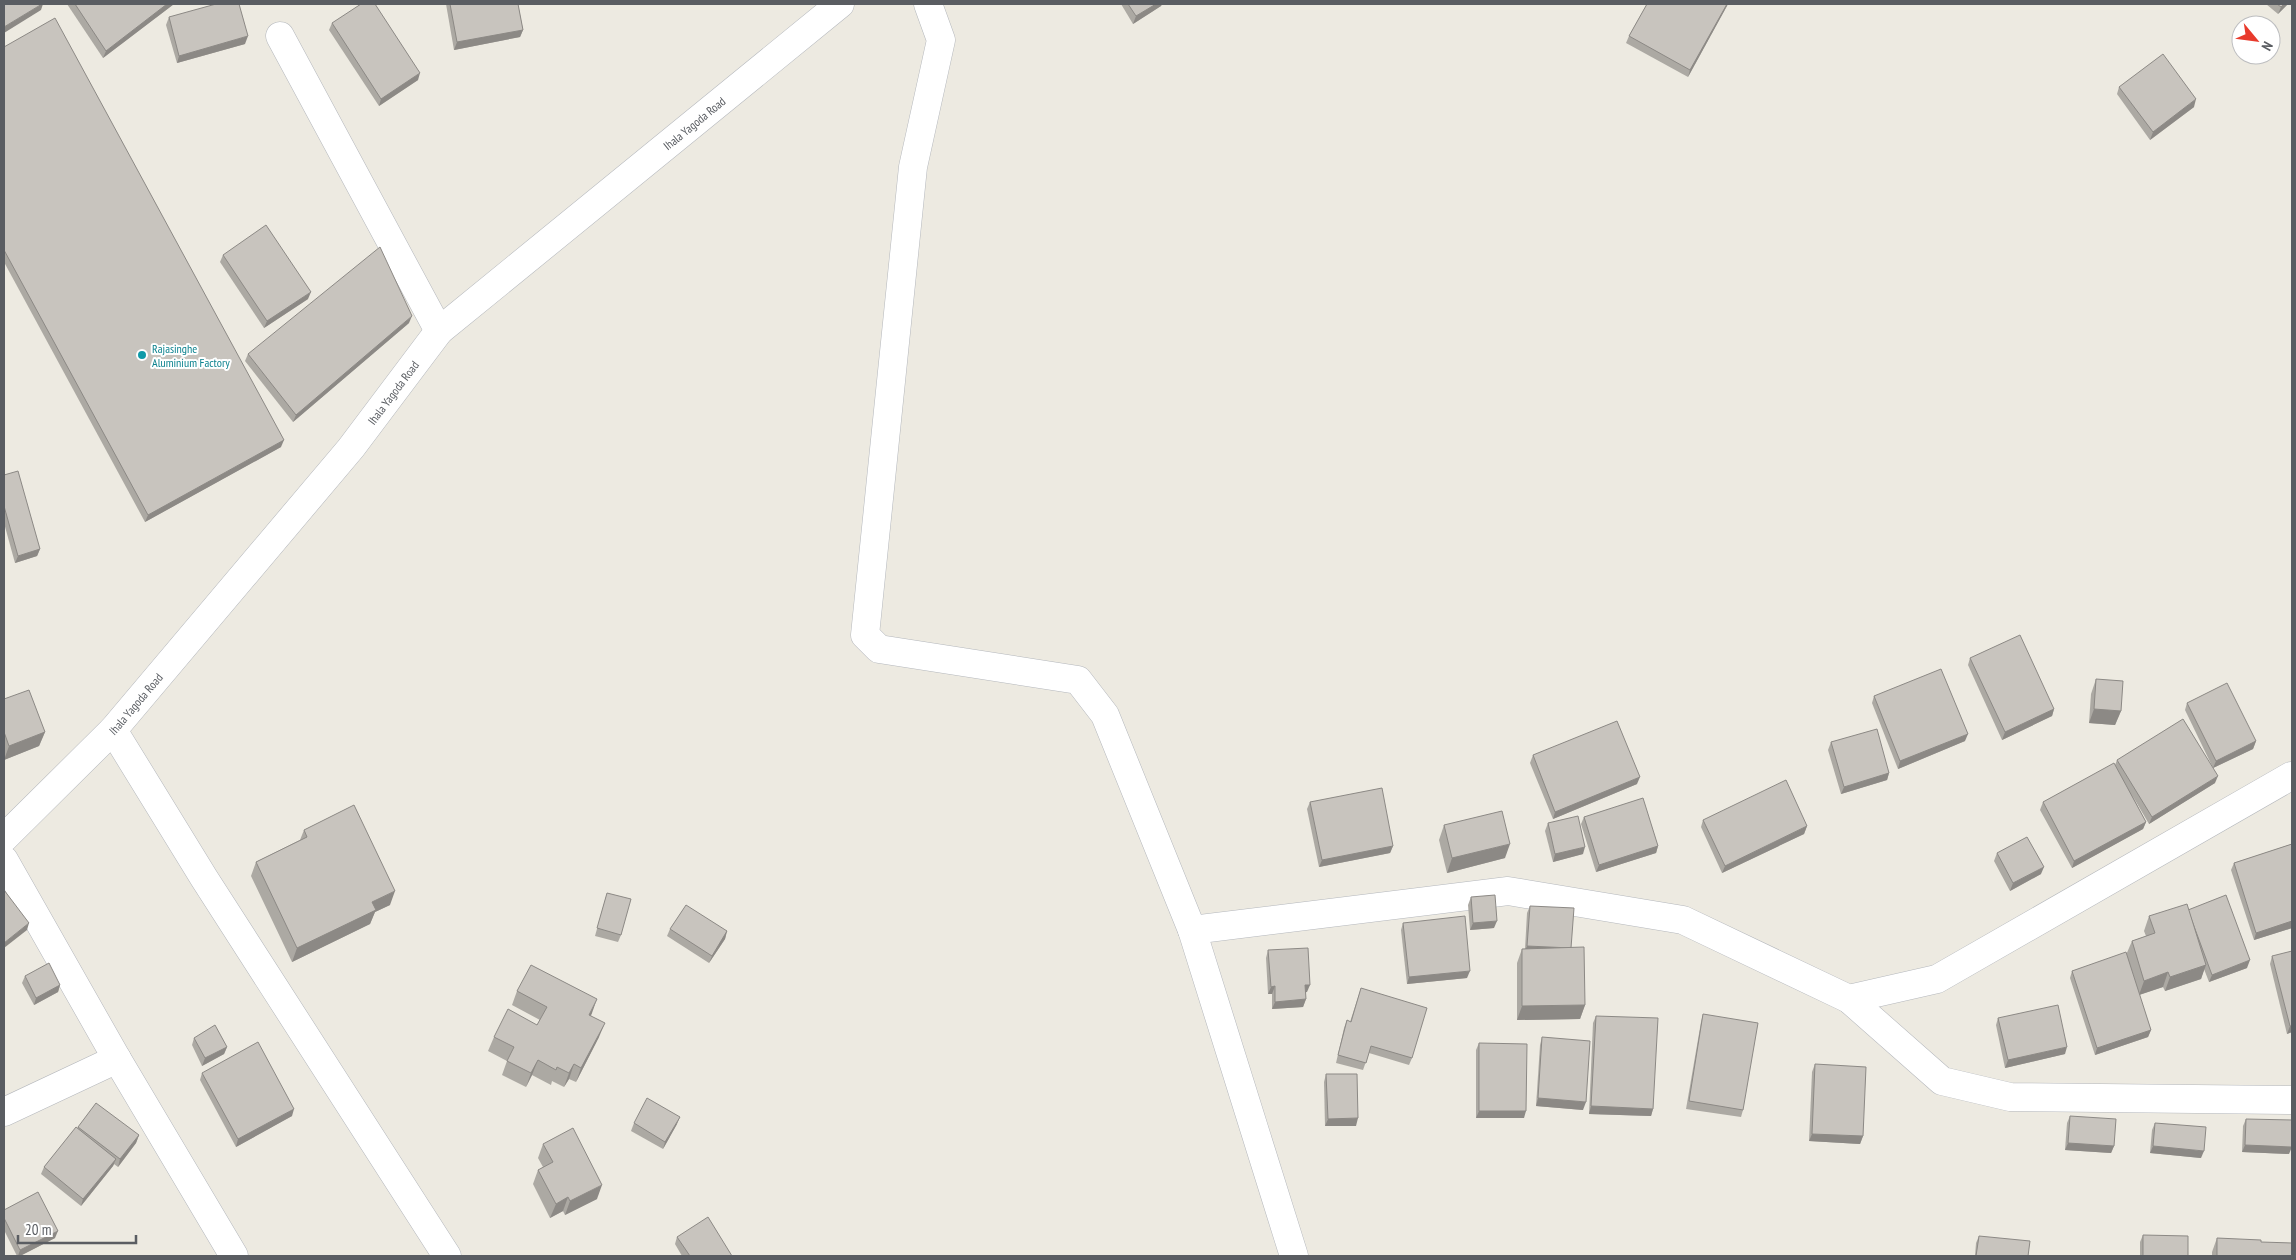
<svg xmlns="http://www.w3.org/2000/svg" width="2296" height="1260" font-family="'PT Sans Narrow',sans-serif">
	<style>
		.lines { fill: none; stroke-linecap: round; stroke-linejoin: round }
		.minor-casing { stroke: #b4b7bc; stroke-width: 29 }
		.tertiary-casing { stroke: #b4b7bc; stroke-width: 29 }
		.minor { stroke: #fff; stroke-width: 28 }
		.tertiary { stroke: #fff; stroke-width: 28 }
		.wall { fill: #aca9a3 }
		.shaded-wall { fill: #8c8985 }
		.building { fill: #c8c4be; stroke: #8c8985 }
		.culture-dot { fill: #0f9aa8; stroke: #fff; stroke-width: 2 }
		.labels { text-anchor: middle; dominant-baseline: central; stroke-width: 4; stroke-linejoin: round; paint-order: stroke }
		.street-label { font-size: 12px; fill: #5a5d62; stroke: #fff }
		.culture-label { font-size: 12px; fill: #0d838f; stroke: #fff; text-anchor: start }
	</style>
	<rect width="100%" height="100%" fill="#edeae1"/>
	<g class="lines">
		<g class="minor-casing">
			<g id="minor">
				<polyline points="928,4 941,40 913,167 865,635 879,649 1078,680 1105,715 1192,930 1294,1256"/>
				<polyline points="280,36 439,331"/>
				<polyline points="113,730 204,878 447,1256"/>
				<polyline points="4,860 117,1059 234,1256"/>
				<polyline points="1192,930 1508,891 1683,920 1849,999 1937,979 2291,776"/>
				<polyline points="1849,999 1942,1081 2010,1097 2292,1100"/>
				<polyline points="4,1112 117,1059"/>
			</g>
		</g>
		<g class="tertiary-casing">
			<g id="tertiary">
				<path id="s1" d="M 4,838 L 113,730 L 351,448 L 439,331 L 840,4"/>
			</g>
		</g>
		<use href="#minor" class="minor"/>
		<use href="#tertiary" class="tertiary"/>
	</g>
	<g class="wall">
		<polygon points="67,4 174,4 103,58"/>
		<polygon points="446,4 518,4 523,30 520,37 454,50"/>
		<polygon points="1121,4 1162,4 1161,6 1133,24"/>
		<polygon points="1647,4 1728,4 1688,77 1626,43 1629,36"/>
		<polygon points="2266,4 2288,4 2278,14"/>
		<polygon points="169,17 245,44 177,63 166,25"/>
		<polygon points="332,23 418,80 379,106 329,30"/>
		<polygon points="4,47 281,447 145,522 4,262"/>
		<polygon points="2119,87 2194,107 2150,140 2117,94"/>
		<polygon points="223,255 308,299 264,328 220,262"/>
		<polygon points="409,323 293,422 245,361 248,354"/>
		<polygon points="4,475 40,549 37,556 15,563 4,523"/>
		<polygon points="1970,658 2054,709 2052,716 2002,740 1968,665"/>
		<polygon points="2096,679 2121,711 2115,725 2089,723 2091,694"/>
		<polygon points="1874,696 1965,741 1898,769 1872,703"/>
		<polygon points="4,699 45,732 39,746 4,760"/>
		<polygon points="2187,703 2256,741 2253,749 2213,768 2185,710"/>
		<polygon points="1831,742 1889,773 1887,780 1841,794 1828,750"/>
		<polygon points="1533,755 1637,784 1553,819 1530,763"/>
		<polygon points="2117,760 2215,783 2149,824 2132,795 2146,822 2143,829 2072,868 2040,810 2043,802 2115,765"/>
		<polygon points="1310,802 1393,846 1390,853 1319,867 1307,809"/>
		<polygon points="1584,817 1658,846 1656,853 1596,872 1581,824"/>
		<polygon points="1703,820 1807,826 1804,834 1722,873 1701,827"/>
		<polygon points="1548,823 1583,854 1553,862 1545,831"/>
		<polygon points="1444,825 1505,858 1447,873 1439,840"/>
		<polygon points="304,830 390,905 375,912 370,924 292,962 251,876 256,862 300,840"/>
		<polygon points="2292,844 2292,928 2254,940 2231,870 2234,863"/>
		<polygon points="1997,853 2041,874 2010,891 1994,861"/>
		<polygon points="607,893 621,935 618,942 595,936"/>
		<polygon points="1471,897 1494,928 1470,930 1468,905"/>
		<polygon points="1530,906 1571,948 1585,1005 1580,1019 1517,1020 1517,963 1522,949 1525,949 1527,913"/>
		<polygon points="2188,910 2247,968 2209,982 2204,969 2201,979 2165,991 2163,987 2139,995 2151,1030 2148,1037 2095,1055 2070,978 2072,971 2126,955 2132,941 2146,936 2144,931 2149,916"/>
		<polygon points="1403,923 1467,978 1407,984 1401,930"/>
		<polygon points="670,929 727,931 725,939 709,963 667,936"/>
		<polygon points="1268,950 1307,992 1305,992 1306,999 1303,1007 1272,1009 1272,994 1268,994 1266,958"/>
		<polygon points="2272,956 2292,1032 2287,1034 2270,964"/>
		<polygon points="25,976 60,985 58,992 34,1005 22,983"/>
		<polygon points="1361,988 1412,1058 1409,1065 1369,1053 1363,1070 1336,1063 1344,1028 1347,1020 1350,1022"/>
		<polygon points="517,991 592,1013 591,1015 599,1037 576,1082 569,1079 564,1087 552,1081 551,1085 532,1075 526,1087 502,1075 507,1061 488,1051 494,1037 537,1025 540,1020 512,1005"/>
		<polygon points="1703,1014 1743,1110 1741,1117 1686,1109 1701,1022"/>
		<polygon points="1596,1016 1653,1109 1651,1116 1589,1114 1593,1023"/>
		<polygon points="1998,1018 2065,1054 2005,1068 1996,1025"/>
		<polygon points="1542,1037 1583,1110 1536,1106 1540,1045"/>
		<polygon points="194,1038 227,1047 224,1054 202,1066 192,1045"/>
		<polygon points="1479,1043 1524,1118 1476,1118 1476,1050"/>
		<polygon points="1815,1064 1863,1136 1860,1144 1809,1141 1812,1072"/>
		<polygon points="202,1073 292,1116 236,1147 200,1080"/>
		<polygon points="1326,1074 1356,1126 1325,1126 1324,1082"/>
		<polygon points="2070,1116 2114,1146 2111,1153 2065,1150 2067,1123"/>
		<polygon points="2246,1119 2289,1154 2242,1152 2243,1126"/>
		<polygon points="634,1123 677,1124 663,1149 631,1131"/>
		<polygon points="2155,1123 2201,1158 2150,1153 2152,1130"/>
		<polygon points="78,1127 139,1135 136,1143 118,1167 114,1164 113,1166 81,1206 41,1174 44,1167"/>
		<polygon points="543,1144 597,1199 565,1215 563,1211 550,1218 533,1184 538,1170 543,1167 538,1158"/>
		<polygon points="4,1210 55,1238 20,1256 17,1256 4,1230"/>
		<polygon points="2143,1235 2188,1256 2140,1256 2140,1242"/>
		<polygon points="1979,1236 2028,1256 1975,1256 1976,1243"/>
		<polygon points="677,1237 732,1256 682,1256 675,1244"/>
		<polygon points="2217,1238 2261,1242 2292,1256 2212,1256 2212,1252"/>
	</g>
	<g class="shaded-wall">
		<polygon points="42,4 43,4 41,10 4,33 4,27"/>
		<polygon points="167,4 174,4 103,58 106,51"/>
		<polygon points="1156,4 1162,4 1161,6 1133,24 1136,16"/>
		<polygon points="1727,4 1728,4 1688,77 1690,70"/>
		<polygon points="2284,4 2288,4 2278,14 2281,7"/>
		<polygon points="523,30 520,37 454,50 457,42"/>
		<polygon points="248,36 245,44 177,63 179,56"/>
		<polygon points="420,73 418,80 379,106 381,99"/>
		<polygon points="2196,99 2194,107 2150,140 2153,132"/>
		<polygon points="311,292 308,299 264,328 267,321"/>
		<polygon points="412,316 409,323 293,422 296,415"/>
		<polygon points="284,440 281,447 145,522 148,515"/>
		<polygon points="40,549 37,556 15,563 18,556"/>
		<polygon points="2054,709 2052,716 2002,740 2005,732"/>
		<polygon points="2094,709 2121,711 2115,725 2089,723"/>
		<polygon points="45,732 39,746 4,760 9,746"/>
		<polygon points="1968,734 1965,741 1898,769 1900,761"/>
		<polygon points="2256,741 2253,749 2213,768 2216,761"/>
		<polygon points="1889,773 1887,780 1841,794 1844,787"/>
		<polygon points="2218,776 2215,783 2149,824 2152,817"/>
		<polygon points="1640,777 1637,784 1553,819 1555,812"/>
		<polygon points="2146,822 2143,829 2072,868 2074,861"/>
		<polygon points="1807,826 1804,834 1722,873 1725,866"/>
		<polygon points="1510,844 1505,858 1447,873 1452,858"/>
		<polygon points="1393,846 1390,853 1319,867 1322,860"/>
		<polygon points="1658,846 1656,853 1596,872 1599,865"/>
		<polygon points="1585,847 1583,854 1553,862 1555,854"/>
		<polygon points="2044,867 2041,874 2010,891 2013,883"/>
		<polygon points="395,891 390,905 375,912 370,924 292,962 297,948 372,902"/>
		<polygon points="1497,921 1494,928 1470,930 1473,923"/>
		<polygon points="2292,921 2292,928 2254,940 2256,933"/>
		<polygon points="29,923 27,930 4,948 4,943"/>
		<polygon points="727,931 725,939 709,963 712,956"/>
		<polygon points="1527,946 1571,948 1524,953"/>
		<polygon points="2250,960 2247,968 2209,982 2212,975"/>
		<polygon points="2206,965 2201,979 2165,991 2170,977"/>
		<polygon points="1470,971 1467,978 1407,984 1409,977"/>
		<polygon points="2168,972 2163,987 2139,995 2144,981"/>
		<polygon points="60,985 58,992 34,1005 36,998"/>
		<polygon points="1305,985 1310,985 1307,992 1302,993"/>
		<polygon points="1275,986 1272,994 1268,994 1271,987"/>
		<polygon points="597,999 592,1013 584,1029 589,1015"/>
		<polygon points="1306,999 1303,1007 1272,1009 1275,1002"/>
		<polygon points="1585,1005 1580,1019 1517,1020 1522,1006"/>
		<polygon points="605,1023 599,1037 576,1082 581,1068"/>
		<polygon points="2290,1026 2292,1026 2292,1032 2287,1034"/>
		<polygon points="2151,1030 2148,1037 2095,1055 2097,1048"/>
		<polygon points="227,1047 224,1054 202,1066 205,1058"/>
		<polygon points="2067,1047 2065,1054 2005,1068 2008,1060"/>
		<polygon points="538,1060 532,1075 526,1087 531,1073"/>
		<polygon points="574,1064 569,1079 564,1087 569,1073"/>
		<polygon points="1538,1098 1586,1102 1583,1110 1536,1106"/>
		<polygon points="1591,1106 1653,1109 1651,1116 1589,1114"/>
		<polygon points="294,1109 292,1116 236,1147 238,1139"/>
		<polygon points="1479,1111 1526,1111 1524,1118 1476,1118"/>
		<polygon points="680,1117 677,1124 663,1149 665,1142"/>
		<polygon points="1358,1118 1356,1126 1325,1126 1328,1119"/>
		<polygon points="1812,1134 1863,1136 1860,1144 1809,1141"/>
		<polygon points="139,1135 136,1143 118,1167 120,1159"/>
		<polygon points="2068,1143 2114,1146 2111,1153 2065,1150"/>
		<polygon points="2245,1145 2292,1147 2289,1154 2242,1152"/>
		<polygon points="2153,1146 2204,1151 2201,1158 2150,1153"/>
		<polygon points="116,1159 113,1166 81,1206 83,1199"/>
		<polygon points="602,1185 597,1199 565,1215 570,1201"/>
		<polygon points="568,1197 563,1211 550,1218 556,1204"/>
		<polygon points="58,1231 55,1238 20,1256 18,1256 20,1250"/>
	</g>
	<g class="building">
		<polygon points="4,4 42,4 4,27"/>
		<polygon points="75,4 167,4 106,51"/>
		<polygon points="216,4 239,4 248,36 179,56 169,17"/>
		<polygon points="361,4 375,4 420,73 381,99 332,23"/>
		<polygon points="450,4 518,4 523,30 457,42"/>
		<polygon points="1128,4 1156,4 1136,16"/>
		<polygon points="1647,4 1727,4 1690,70 1629,36"/>
		<polygon points="2277,4 2284,4 2281,7"/>
		<polygon points="55,18 284,440 148,515 4,250 4,47"/>
		<polygon points="2163,54 2196,99 2153,132 2119,87"/>
		<polygon points="266,225 311,292 267,321 223,255"/>
		<polygon points="380,247 412,316 296,415 248,354"/>
		<polygon points="18,471 40,549 18,556 4,506 4,475"/>
		<polygon points="2020,635 2054,709 2005,732 1970,658"/>
		<polygon points="1941,669 1968,734 1900,761 1874,696"/>
		<polygon points="2096,679 2123,681 2121,711 2094,709"/>
		<polygon points="2227,683 2256,741 2216,761 2187,703"/>
		<polygon points="29,690 45,732 9,746 4,732 4,699"/>
		<polygon points="2183,719 2218,776 2152,817 2117,760"/>
		<polygon points="1617,721 1640,777 1555,812 1533,755"/>
		<polygon points="1877,729 1889,773 1844,787 1831,742"/>
		<polygon points="2114,763 2146,822 2074,861 2043,802"/>
		<polygon points="1786,780 1807,826 1725,866 1703,820"/>
		<polygon points="1382,788 1393,846 1322,860 1310,802"/>
		<polygon points="1643,798 1658,846 1599,865 1584,817"/>
		<polygon points="354,805 395,891 372,902 376,910 297,948 256,862 307,837 304,830"/>
		<polygon points="1502,811 1510,844 1452,858 1444,825"/>
		<polygon points="1578,816 1585,847 1555,854 1548,823"/>
		<polygon points="2027,837 2044,867 2013,883 1997,853"/>
		<polygon points="2292,844 2292,921 2256,933 2234,863"/>
		<polygon points="4,890 29,923 4,943"/>
		<polygon points="607,893 631,899 621,935 597,928"/>
		<polygon points="1495,895 1497,921 1473,923 1471,897"/>
		<polygon points="2226,895 2250,960 2212,975 2188,910"/>
		<polygon points="2187,904 2206,965 2170,977 2168,972 2144,981 2132,941 2155,933 2149,916"/>
		<polygon points="686,905 727,931 712,956 670,929"/>
		<polygon points="1530,906 1574,908 1571,948 1527,946"/>
		<polygon points="1465,916 1470,971 1409,977 1403,923"/>
		<polygon points="1584,947 1585,1005 1522,1006 1522,949"/>
		<polygon points="1308,948 1310,985 1305,985 1306,999 1275,1002 1275,986 1271,987 1268,950"/>
		<polygon points="2292,951 2292,1026 2290,1026 2272,956"/>
		<polygon points="2126,952 2151,1030 2097,1048 2072,971"/>
		<polygon points="49,963 60,985 36,998 25,976"/>
		<polygon points="531,965 597,999 589,1015 605,1023 581,1068 574,1064 569,1073 557,1067 556,1070 538,1060 531,1073 507,1061 514,1047 494,1037 508,1009 537,1025 547,1007 517,991"/>
		<polygon points="1361,988 1427,1008 1412,1058 1371,1046 1366,1063 1338,1055 1347,1020 1351,1022"/>
		<polygon points="2058,1005 2067,1047 2008,1060 1998,1018"/>
		<polygon points="1703,1014 1758,1023 1743,1110 1689,1101"/>
		<polygon points="1596,1016 1658,1018 1653,1109 1591,1106"/>
		<polygon points="215,1025 227,1047 205,1058 194,1038"/>
		<polygon points="1542,1037 1590,1041 1586,1102 1538,1098"/>
		<polygon points="258,1042 294,1109 238,1139 202,1073"/>
		<polygon points="1479,1043 1527,1044 1526,1111 1479,1111"/>
		<polygon points="1815,1064 1866,1067 1863,1136 1812,1134"/>
		<polygon points="1326,1074 1357,1074 1358,1118 1328,1119"/>
		<polygon points="647,1098 680,1117 665,1142 634,1123"/>
		<polygon points="96,1103 139,1135 120,1159 78,1127"/>
		<polygon points="2070,1116 2116,1119 2114,1146 2068,1143"/>
		<polygon points="2246,1119 2292,1120 2292,1147 2245,1145"/>
		<polygon points="2155,1123 2206,1127 2204,1151 2153,1146"/>
		<polygon points="76,1127 116,1159 83,1199 44,1167"/>
		<polygon points="573,1128 602,1185 570,1201 568,1197 556,1204 538,1170 553,1162 543,1144"/>
		<polygon points="38,1192 58,1231 20,1250 4,1218 4,1210"/>
		<polygon points="708,1217 732,1256 690,1256 677,1237"/>
		<polygon points="2143,1235 2188,1236 2188,1256 2143,1256"/>
		<polygon points="1979,1236 2030,1241 2028,1256 1976,1256"/>
		<polygon points="2217,1238 2261,1240 2261,1242 2292,1243 2292,1256 2217,1256"/>
	</g>
	<circle class="culture-dot" cx="142" cy="355" r="5"/>
	<g class="labels">
		<g class="street-label">
			<text stroke="none"><textPath href="#s1" startOffset="998">Ihala Yagoda Road</textPath></text>
			<text stroke="none"><textPath href="#s1" startOffset="592">Ihala Yagoda Road</textPath></text>
			<text stroke="none"><textPath href="#s1" startOffset="188">Ihala Yagoda Road</textPath></text>
		</g>
		<g class="culture-label">
			<text x="152" y="348">Rajasinghe<tspan x="152" dy="14">Aluminium Factory</tspan></text>
		</g>
	</g>
	<rect width="2296" height="1260" fill="none" stroke="#5a5d62" stroke-width="10"/>
	<g transform="translate(2256 40) rotate(119)"><circle r="24" fill="#ffffff" stroke="#bdbec0"/>
	<path d="M0-4L9 19L0 12L-9 19Z" fill="#e83a2c"/>
	<text y="-8" font-size="14" font-weight="bold" text-anchor="middle" fill="#5a5d62">N</text>
	</g>
	<path d="M18 1235v8h118v-8" fill="none" stroke="#5a5d62" stroke-width="2.5"/>
	<text x="25" y="1235" font-size="15" fill="#5a5d62" stroke="#ffffff" stroke-width="4" paint-order="stroke">20 m</text>
</svg>
